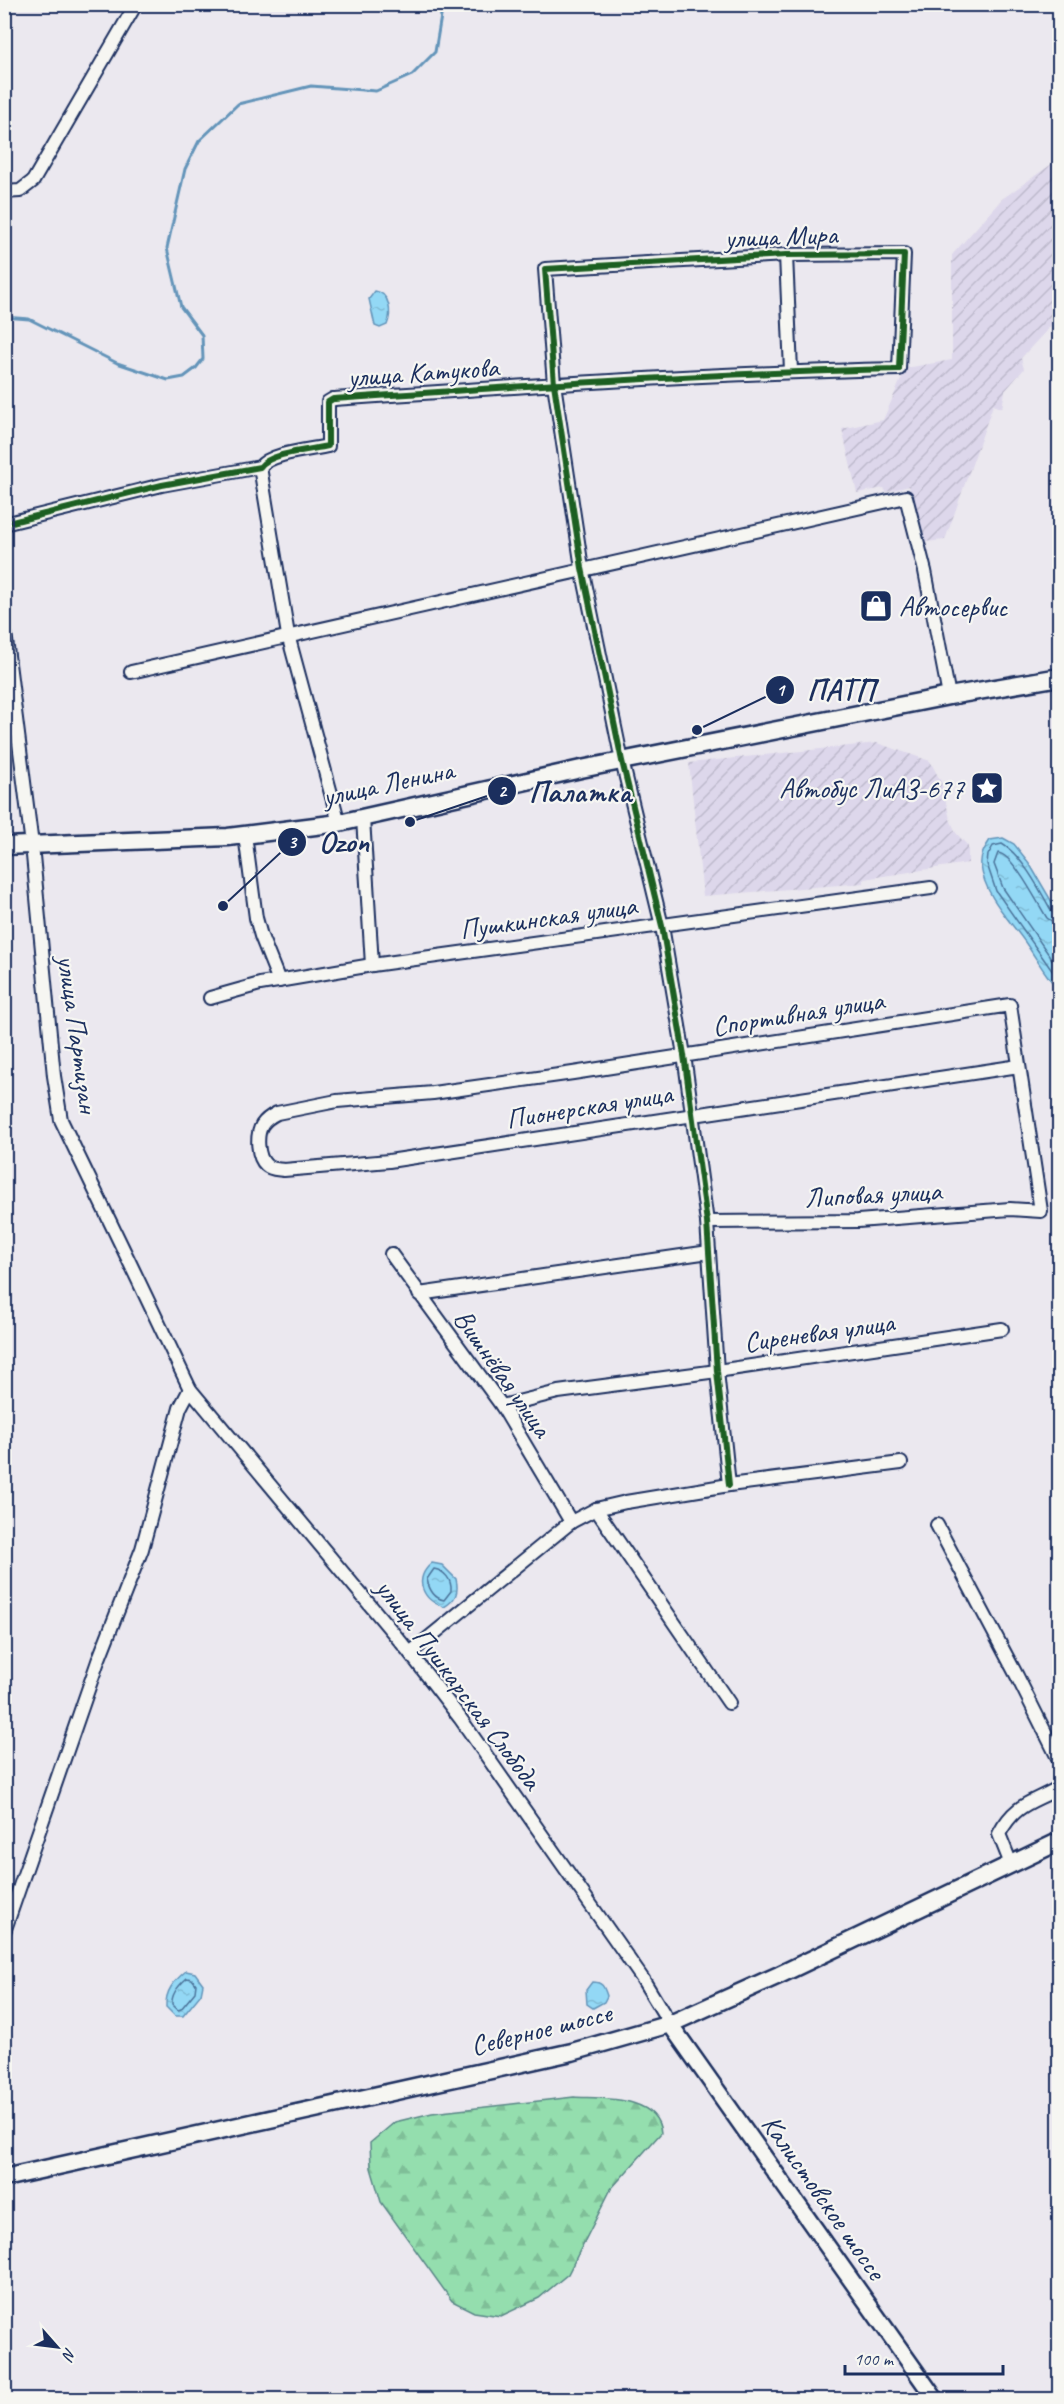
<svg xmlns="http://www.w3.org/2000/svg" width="1064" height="2404" font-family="Caveat,sans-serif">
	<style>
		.industrial { fill: url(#industrial-furrows) }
		.forest { fill: url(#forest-firs); stroke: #588686; stroke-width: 1.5 }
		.water { fill: url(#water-ripples); stroke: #6394b9; stroke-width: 1.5 }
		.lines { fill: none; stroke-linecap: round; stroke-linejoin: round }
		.shore { stroke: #4b739a; stroke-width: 1.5 }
		.stream { stroke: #6394b9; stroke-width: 3 }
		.minor-casing { stroke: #1b2f5e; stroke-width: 16 }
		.tertiary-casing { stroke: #1b2f5e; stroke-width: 20 }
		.secondary-casing { stroke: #1b2f5e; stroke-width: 21 }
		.minor { stroke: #f6f6f2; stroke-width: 12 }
		.tertiary { stroke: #f6f6f2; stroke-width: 15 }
		.secondary { stroke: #f6f6f2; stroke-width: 16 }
		.cycleway-casing { stroke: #f6f6f2; stroke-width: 10 }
		.cycleway { stroke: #1b5e20; stroke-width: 6 }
		.labels { text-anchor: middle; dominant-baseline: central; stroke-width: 4.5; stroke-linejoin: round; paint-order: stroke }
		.street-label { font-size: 28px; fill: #1b2f5e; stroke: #f6f6f2 }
		.poi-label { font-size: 28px; fill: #1b2f5e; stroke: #f6f6f2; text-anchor: start }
		.leader { fill: none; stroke: #1b2f5e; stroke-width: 2 }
		.callout-dot { fill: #1b2f5e; stroke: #f6f6f2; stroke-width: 2 }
		.mark-label { font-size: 18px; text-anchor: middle; font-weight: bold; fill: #fff }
		.callout-label { font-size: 30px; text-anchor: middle; font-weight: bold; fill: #1b2f5e; stroke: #f6f6f2; stroke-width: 4.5; stroke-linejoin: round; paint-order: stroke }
	</style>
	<defs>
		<pattern id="industrial-furrows" width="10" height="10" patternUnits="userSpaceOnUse" patternTransform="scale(1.5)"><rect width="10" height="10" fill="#ddd7eb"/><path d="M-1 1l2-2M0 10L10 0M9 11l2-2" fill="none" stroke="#bdb9cc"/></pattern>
		<pattern id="forest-firs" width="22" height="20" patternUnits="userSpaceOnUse" patternTransform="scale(1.5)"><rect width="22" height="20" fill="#94deae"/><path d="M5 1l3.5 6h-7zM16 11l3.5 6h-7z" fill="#7fbf98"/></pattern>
		<pattern id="water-ripples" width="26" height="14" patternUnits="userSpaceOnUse" patternTransform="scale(1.5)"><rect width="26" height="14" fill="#93d8f5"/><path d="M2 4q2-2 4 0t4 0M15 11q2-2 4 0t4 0" fill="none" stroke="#7ebad4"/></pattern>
	</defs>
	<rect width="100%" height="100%" fill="#ebe8ef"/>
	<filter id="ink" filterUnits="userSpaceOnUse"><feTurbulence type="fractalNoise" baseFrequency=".0167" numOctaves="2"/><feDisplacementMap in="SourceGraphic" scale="12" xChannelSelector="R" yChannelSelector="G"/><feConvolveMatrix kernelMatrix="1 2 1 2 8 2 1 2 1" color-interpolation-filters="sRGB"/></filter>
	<g filter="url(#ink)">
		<g class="industrial">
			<polygon points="1059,159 1059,317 1021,358 1024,369 1005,391 1002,408 993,405 945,540 924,542 909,486 886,492 884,488 857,493 842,429 883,420 906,368 952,360 952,255 1002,199"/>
			<polygon points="877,743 930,761 941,782 950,819 956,833 968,846 968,863 864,879 864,883 703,896 689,763"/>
		</g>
		<path class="forest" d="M 574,2097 C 602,2099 658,2095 661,2133 L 611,2189 L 568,2274 L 539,2298 L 501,2316 L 474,2312 L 452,2301 L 381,2202 L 371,2168 L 370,2143 L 395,2122 L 432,2113 Z"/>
		<g class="water">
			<path d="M 375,291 C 390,293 392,313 387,325 L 380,328 L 375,326 L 369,299 Z"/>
			<path d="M 1003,838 L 1014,844 L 1029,863 L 1059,914 L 1059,990 C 1046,977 1038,961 1027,945 C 1011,921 984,896 981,865 C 980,855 985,848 990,840 Z"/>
			<path d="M 432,1563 L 442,1565 L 456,1579 C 459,1592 456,1600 444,1607 C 422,1600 413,1579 432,1563 Z"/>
			<path d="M 186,1971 L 195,1973 L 203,1984 L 201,1994 L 183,2016 L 175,2016 L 166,2007 C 165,1991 174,1981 186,1971 Z"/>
			<path d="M 592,1982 C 603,1982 604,1987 607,1996 L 604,2002 L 593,2008 L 587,2004 L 586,1990 Z"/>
		</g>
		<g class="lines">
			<g class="shore">
				<path d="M 1060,915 L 1052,912 C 1041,892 1022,855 1002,844 L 993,846 L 988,855 L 987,864 L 996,891 L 1060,982"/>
				<path d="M 1060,923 L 1053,922 L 1047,918 C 1038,904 1013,854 998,853 L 994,864 L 1003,888 L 1060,971"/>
				<path d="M 434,1569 C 445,1571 452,1580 451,1591 L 444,1600 C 433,1598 429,1589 427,1579 Z"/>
				<path d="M 187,1978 L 192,1979 L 196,1984 L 195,1992 L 181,2009 L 178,2010 L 172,2004 C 171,1994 179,1985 187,1978 Z"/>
			</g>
			<polyline class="stream" points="4,317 29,319 117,363 168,380 184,377 196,368 203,359 202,335 181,307 167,248 185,169 199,141 238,104 311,86 376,91 412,75 435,52 441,16 438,4"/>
			<g class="minor-casing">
				<g id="minor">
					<polyline points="4,192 20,191 33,181 136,4"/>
					<polyline points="786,255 791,371"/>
					<polyline points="260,467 288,635 339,823"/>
					<path d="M 4,524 L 162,485 L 260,467 C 270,453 310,450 328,446 L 328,402 L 333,399 C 522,386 710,373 899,369 L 904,254 L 786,255 L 545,269 L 554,384 L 582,568 L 622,761 L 662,926 L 684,1055 L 707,1222 L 717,1371 L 729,1485"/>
					<polyline points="4,624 32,845 54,1076 61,1120 128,1259 190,1389 410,1653 460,1718 642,1978 670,2024"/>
					<polyline points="131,672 906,497 925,571 949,696"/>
					<polyline points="363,818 372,965"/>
					<polyline points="245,835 256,918 261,936 279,981"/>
					<polyline points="210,998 260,984 372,965 931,888"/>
					<path d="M 707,1222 L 858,1221 L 1010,1209 L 1041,1211 L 1010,1005 L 573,1073 L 433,1093 L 337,1101 L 277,1113 C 271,1116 266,1119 262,1125 C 256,1135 257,1157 266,1165 C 271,1170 278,1169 284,1170 L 389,1161 L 1019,1066"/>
					<polyline points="391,1254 502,1406 571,1522"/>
					<polyline points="419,1294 709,1252"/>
					<polyline points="502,1406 558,1392 717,1371 1002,1329"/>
					<polyline points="596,1509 729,1703"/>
					<polyline points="937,1525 1017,1676 1060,1762"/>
					<polyline points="410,1653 571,1522 596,1509 626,1502 729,1485 901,1463"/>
					<path d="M 1011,1864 L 999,1834 C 1016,1802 1033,1803 1060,1787"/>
					<polyline points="4,1932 98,1661 142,1549 180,1408 190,1389"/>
				</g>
			</g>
			<g class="tertiary-casing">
				<polyline id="tertiary" points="670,2024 936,2400"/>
			</g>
			<g class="secondary-casing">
				<g id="secondary">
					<polyline points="4,846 228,837 339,823 581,769 949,696 1060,677"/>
					<polyline points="4,2178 572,2052 670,2024 779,1975 1060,1841"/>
				</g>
			</g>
			<use href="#minor" class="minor"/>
			<use href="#tertiary" class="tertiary"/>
			<use href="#secondary" class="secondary"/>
			<g class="cycleway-casing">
				<path id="cycleway" d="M 4,524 L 162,485 L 260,467 C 270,453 310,450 328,446 L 328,402 L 333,399 C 522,386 710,373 899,369 L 904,254 L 786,255 L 545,269 L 554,384 L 582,568 L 622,761 L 662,926 L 684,1055 L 707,1222 L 717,1371 L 729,1485"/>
			</g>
			<use href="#cycleway" class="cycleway"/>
		</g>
	</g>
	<defs>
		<g id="shop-square" transform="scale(1.725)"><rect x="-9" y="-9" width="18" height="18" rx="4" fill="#1b2f5e" stroke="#f6f6f2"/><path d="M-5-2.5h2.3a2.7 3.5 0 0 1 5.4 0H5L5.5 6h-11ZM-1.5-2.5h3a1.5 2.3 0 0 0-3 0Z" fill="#fff"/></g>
		<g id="sight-square" transform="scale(1.725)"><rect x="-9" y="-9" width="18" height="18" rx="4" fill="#1b2f5e" stroke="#f6f6f2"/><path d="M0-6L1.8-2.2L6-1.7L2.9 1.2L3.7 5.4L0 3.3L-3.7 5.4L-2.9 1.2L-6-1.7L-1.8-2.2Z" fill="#fff"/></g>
	</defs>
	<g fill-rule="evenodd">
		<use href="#shop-square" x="876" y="606"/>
		<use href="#sight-square" x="987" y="788"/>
	</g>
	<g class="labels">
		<g class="street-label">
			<text transform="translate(781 236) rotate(-2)">улица Мира</text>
			<text transform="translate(423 372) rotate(-4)">улица Катукова</text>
			<text transform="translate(388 783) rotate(-12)">улица Ленина</text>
			<text transform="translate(548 917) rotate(-8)">Пушкинская улица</text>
			<text transform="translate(798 1013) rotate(-9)">Спортивная улица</text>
			<text transform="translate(78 1034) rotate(82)">улица Партизан</text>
			<text transform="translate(589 1106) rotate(-9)">Пионерская улица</text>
			<text transform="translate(873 1194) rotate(-3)">Липовая улица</text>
			<text transform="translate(819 1332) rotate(-8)">Сиреневая улица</text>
			<text transform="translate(503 1373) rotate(55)">Вишнёвая улица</text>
			<text transform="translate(459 1684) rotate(53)">улица Пушкарская Слобода</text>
			<text transform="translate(541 2029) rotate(-14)">Северное шоссе</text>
			<text transform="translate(824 2197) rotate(55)">Калистовское шоссе</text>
		</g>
		<g class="poi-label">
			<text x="899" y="606">Автосервис</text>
			<text x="964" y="788" text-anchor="end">Автобус ЛиАЗ-677</text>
		</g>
	</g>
	<path class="leader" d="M697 730L780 690M410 822L502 791M223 906L292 842"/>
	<g class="callout-dot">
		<circle cx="697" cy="730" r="6"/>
		<circle cx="410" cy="822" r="6"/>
		<circle cx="223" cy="906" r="6"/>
		<circle cx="780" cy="690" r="15"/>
		<circle cx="502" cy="791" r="15"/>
		<circle cx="292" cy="842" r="15"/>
	</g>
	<g class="mark-label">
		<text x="780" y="696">1</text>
		<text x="502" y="797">2</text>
		<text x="292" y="848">3</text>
	</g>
	<g class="callout-label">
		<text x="841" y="700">ПАТП</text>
		<text x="580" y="802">Палатка</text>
		<text x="344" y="852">Ozon</text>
	</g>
	<rect width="1064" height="2404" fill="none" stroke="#f6f6f2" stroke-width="24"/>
	<rect x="12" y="12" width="1040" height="2380" fill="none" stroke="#1b2f5e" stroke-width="2" filter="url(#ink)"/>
	<g transform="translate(57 2347) rotate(118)" stroke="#f6f6f2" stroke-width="4.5" paint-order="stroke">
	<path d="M0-4.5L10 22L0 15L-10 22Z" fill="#1b2f5e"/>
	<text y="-9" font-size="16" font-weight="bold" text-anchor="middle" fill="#1b2f5e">N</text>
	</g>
	<path d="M845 2365v9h158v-9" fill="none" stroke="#1b2f5e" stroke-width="3"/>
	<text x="854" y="2365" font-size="18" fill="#1b2f5e" stroke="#f6f6f2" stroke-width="4.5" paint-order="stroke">100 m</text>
</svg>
